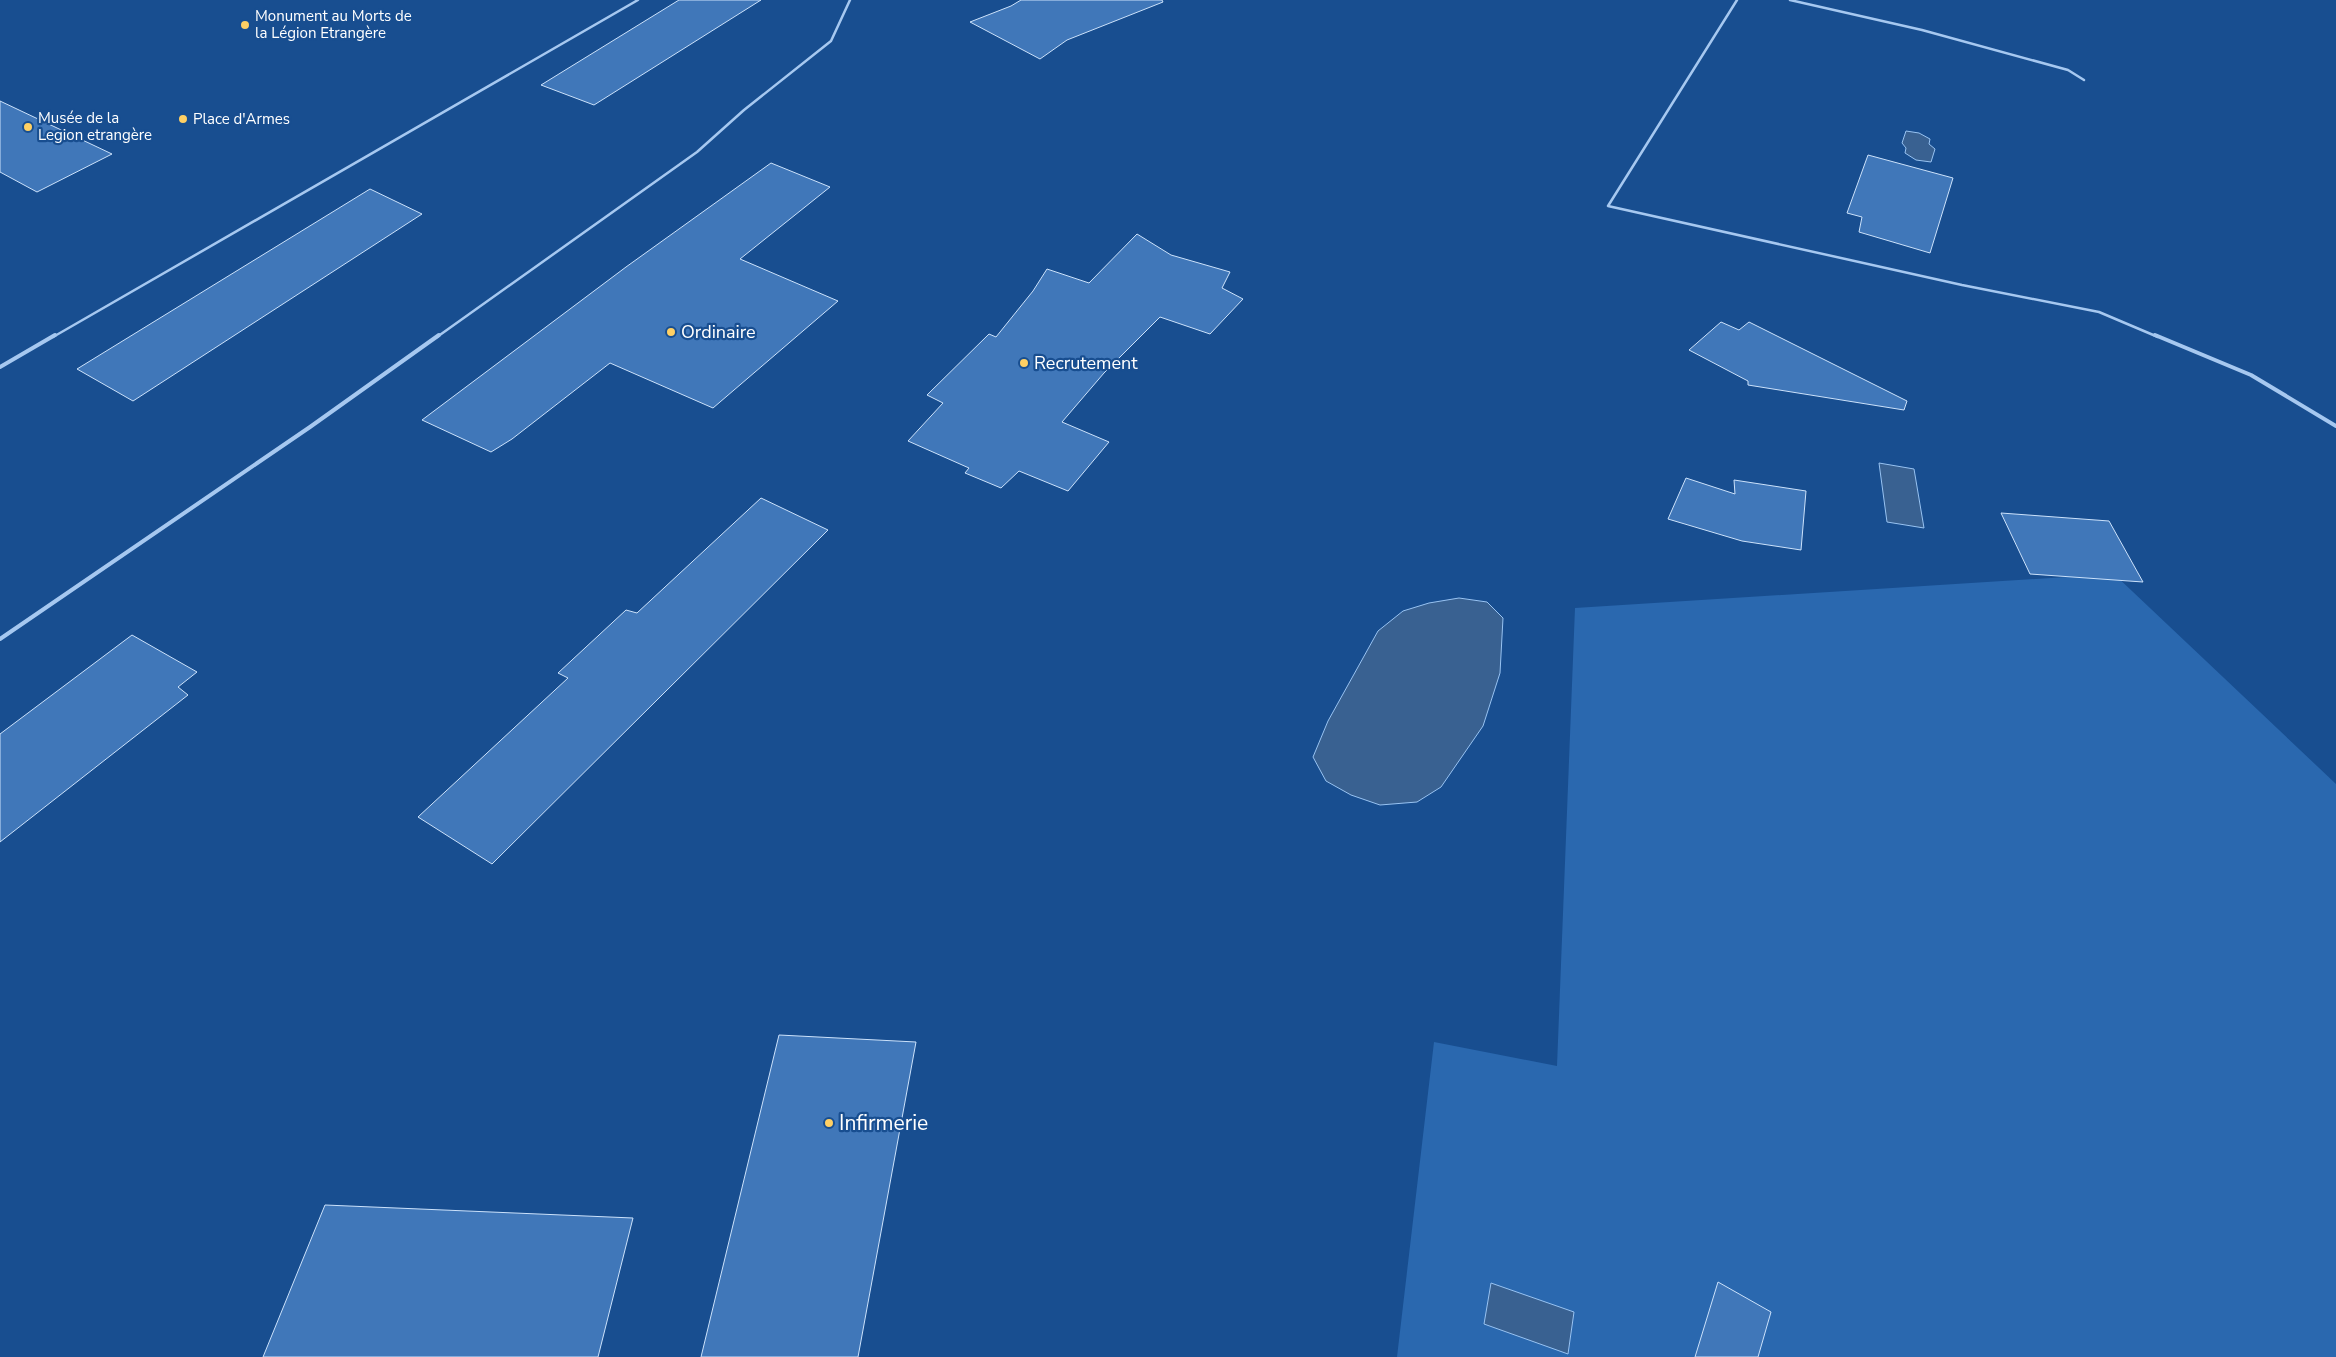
<svg xmlns="http://www.w3.org/2000/svg" width="2336" height="1357" viewBox="0 0 2336 1357" font-family="'Nunito Sans',sans-serif">
  <style>
    .green { fill: #2a68af }
    .water { fill: #396191; stroke: #98c3f2 }
    .building { fill: #4077b9; stroke: #cce2fb }
    .lines { fill: none; stroke-linecap: round; stroke-linejoin: round }
    .service-far1 { stroke: #a6c8f0; stroke-width: 2.5 }
    .service { stroke: #a6c8f0; stroke-width: 4 }
    .poi-dot { fill: #ffd064; stroke: #184e90; stroke-width: 2 }
    .labels { text-anchor: middle; stroke-width: 4.5; stroke-linejoin: round; paint-order: stroke }
    .far-poi-label { font-size: 15px; fill: #fff; stroke: #184e90; text-anchor: start }
    .poi-label { font-size: 18px; fill: #fff; stroke: #184e90; text-anchor: start }
    .near-poi-label { font-size: 21px; fill: #fff; stroke: #184e90; text-anchor: start }
  </style>
  <rect width="100%" height="100%" fill="#184e90"/>
  <!-- green -->
  <path class="green" d="M2114 574 2336 784V1357H1397L1434 1042 1557 1066 1575 608Z"/>
  <!-- water -->
  <path class="water" d="M1906 131 1919 133 1930 139 1929 144 1935 149 1931 162 1916 160 1905 153 1906 148 1902 143Z
    M1879 463 1914 469 1924 528 1887 522Z
    M1459 598 1487 602 1503 618 1500 673 1483 726 1441 787 1417 802 1380 805 1351 795 1326 781 1313 757 1328 721 1378 631 1403 611 1429 603Z
    M1491 1283 1574 1312 1568 1354 1484 1324Z"/>
  <!-- building -->
  <path class="building" d="M679 0H761L594 105 541 85Z
    M1021 0H1162L1163 2 1067 40 1040 59 970 22 1011 6Z
    M0 101 112 154 37 192 0 172Z
    M1868 155 1953 178 1930 253 1859 232 1862 217 1847 213Z
    M771 163 830 187 740 259 838 301 713 408 610 363 512 439 491 452 422 420 626 267Z
    M370 189 422 214 133 401 77 369Z
    M1137 234 1171 255 1230 272 1222 288 1243 299 1210 334 1160 317 1104 373 1062 422 1109 442 1068 491 1019 471 1001 488 965 473 969 468 908 441 943 403 927 395 989 334 996 337 1033 291 1047 269 1089 283Z
    M1721 322 1739 330 1749 322 1907 401 1904 410 1748 385V381L1689 350Z
    M1686 478 1735 494 1734 480 1806 491 1801 550 1742 541 1668 519Z
    M761 498 828 530 492 864 418 817 568 678 558 673 626 610 637 613Z
    M2001 513 2109 521 2143 582 2030 574Z
    M132 635 197 672 178 687 188 695 0 842V734Z
    M779 1035 916 1042 858 1357H701Z
    M325 1205 633 1218 598 1357H263Z
    M1718 1282 1771 1312 1758 1357H1695Z"/>
  <g class="lines">
    <!-- service-far1 -->
    <path class="service-far1" d="M1737 0 1608 206 1962 285 2099 312 2158 337
      M1790 0 1922 30 2068 70 2084 80
      M53 337 638 0
      M437 337 697 152 744 110 831 41 850 0"/>
    <!-- service -->
    <path class="service" d="M2155 335 2251 375 2336 426
      M0 367 55 335
      M0 639 310 427 439 335"/>
  </g>
  <!-- markers -->
  <g class="poi-dot">
    <circle cx="245" cy="25" r="5"/>
    <circle cx="183" cy="119" r="5"/>
    <circle cx="28" cy="127" r="5"/>
    <circle cx="671" cy="332" r="5"/>
    <circle cx="1024" cy="363" r="5"/>
    <circle cx="829" cy="1123" r="5"/>
  </g>
  <g class="labels">
    <!-- far-poi labels -->
    <g class="far-poi-label">
      <text x="255" y="21">Monument au Morts de<tspan x="255" dy="17">la Légion Etrangère</tspan></text>
      <text x="38" y="123">Musée de la<tspan x="38" dy="17">Legion etrangère</tspan></text>
      <text x="193" y="124">Place d'Armes</text>
    </g>
    <!-- poi labels -->
    <g class="poi-label">
      <text x="681" y="338">Ordinaire</text>
      <text x="1034" y="369">Recrutement</text>
    </g>
    <!-- near-poi labels -->
    <g class="near-poi-label">
      <text x="839" y="1130">Infirmerie</text>
    </g>
  </g>
</svg>
